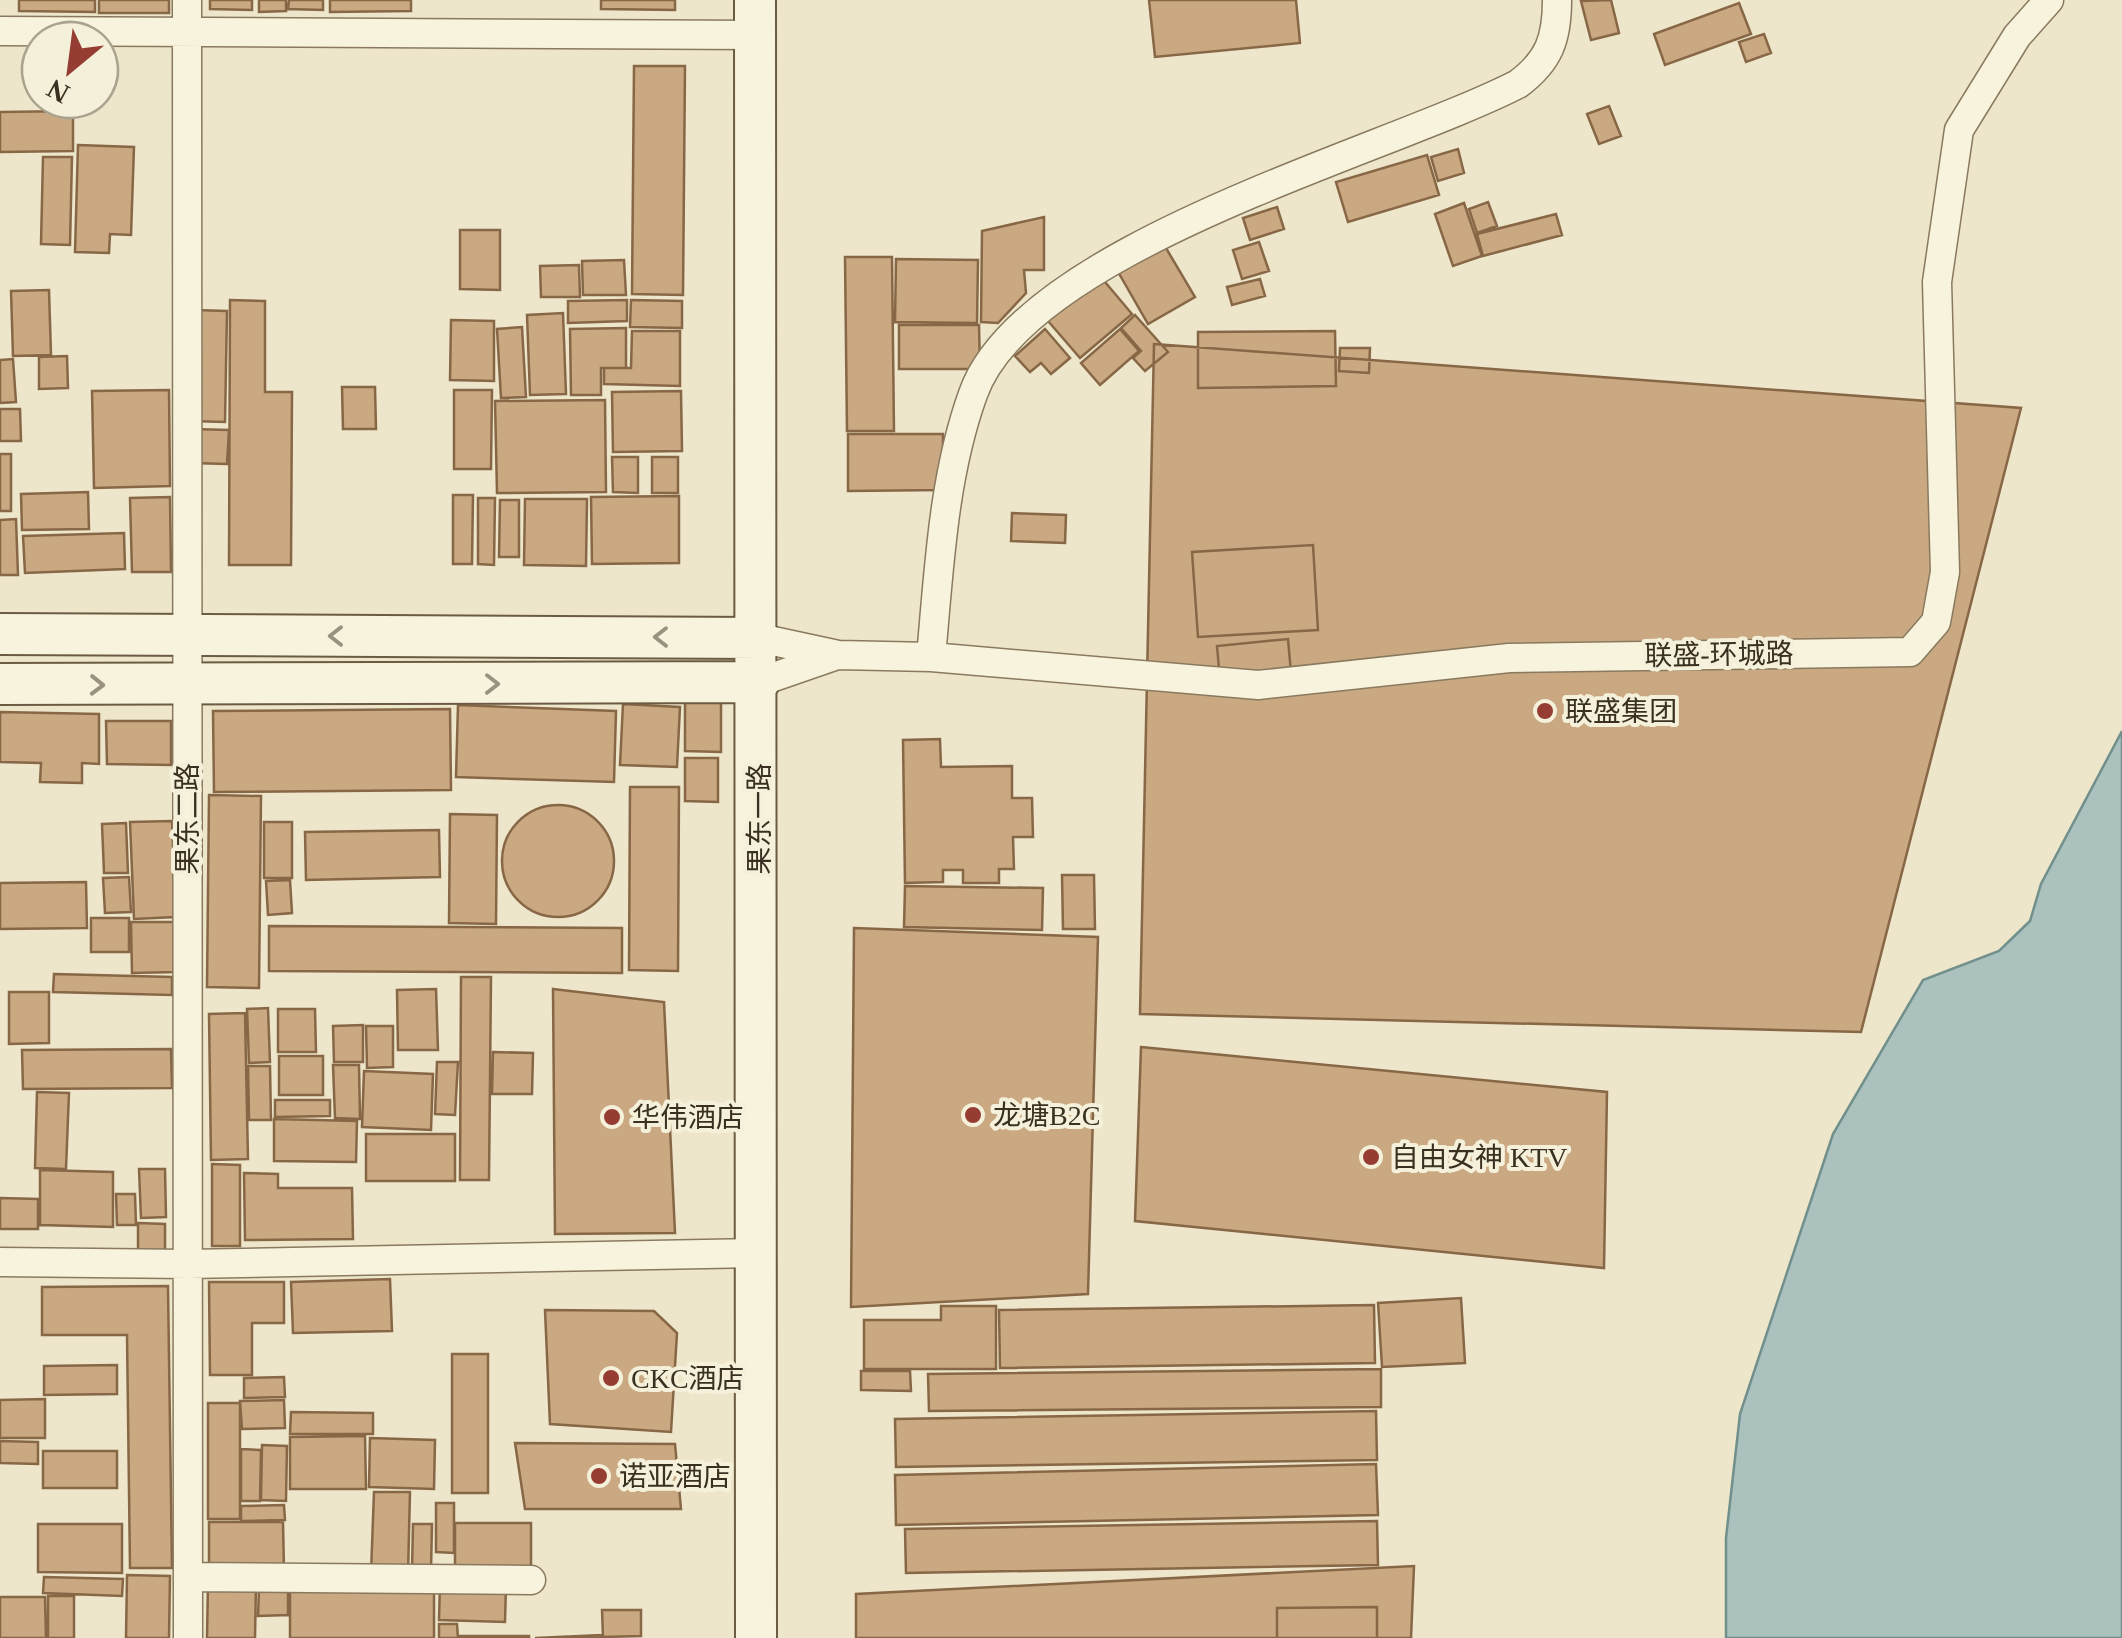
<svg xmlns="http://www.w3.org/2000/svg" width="2122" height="1638" viewBox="0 0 2122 1638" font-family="'Times New Roman','Noto Sans SC',serif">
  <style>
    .water { fill: #aac1bd; stroke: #71908c; stroke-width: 2.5 }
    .building { fill: #c9a882; stroke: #876746; stroke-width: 2.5 }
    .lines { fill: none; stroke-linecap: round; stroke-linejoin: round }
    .street-casing { stroke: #897a5f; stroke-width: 31 }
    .secondary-casing { stroke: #6b5b42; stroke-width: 44 }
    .street { stroke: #f8f3dd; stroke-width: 28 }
    .secondary { stroke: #f8f3dd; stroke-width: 40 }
    .oneway { stroke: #99927f }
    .poi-dot { fill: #953d32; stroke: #f4f0d9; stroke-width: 4 }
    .labels { text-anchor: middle; stroke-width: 8; stroke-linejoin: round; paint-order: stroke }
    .street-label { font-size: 28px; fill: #3a3021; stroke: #f4f0d9 }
    .poi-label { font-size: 28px; fill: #3a3021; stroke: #f4f0d9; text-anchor: start }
  </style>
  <rect width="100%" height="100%" fill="#ede6ca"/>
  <!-- water -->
  <path class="water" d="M2122 731V1638H1726V1538L1740 1414 1833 1134 1923 980 1999 951 2030 921 2041 884Z"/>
  <!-- building -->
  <path class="building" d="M19 0H95V12L19 11Z
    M99 0H169V13H99Z
    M210 0H252V10L210 9Z
    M259 0H286V11L259 12Z
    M289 0H323V10L288 9Z
    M330 0H411V11L330 12Z
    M601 0H675V10L601 9Z
    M1149 0H1296L1300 43 1155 57Z
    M1611 0 1619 33 1591 40 1581 1Z
    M1739 3 1751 34 1665 65 1654 34Z
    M1764 34 1771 53 1746 62 1739 42Z
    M634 66H685L683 295 632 294Z
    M1609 106 1621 136 1599 144 1587 114Z
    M73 111V151L0 152V112Z
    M78 145 134 147 131 235 110 234 109 253 75 252Z
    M1458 149 1464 173 1438 181 1431 157Z
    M1427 155 1439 195 1348 222 1336 182Z
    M43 157H72L70 245 41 244Z
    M1488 202 1497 226 1477 233 1469 209Z
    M1464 203 1482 256 1453 266 1435 214Z
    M1277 207 1284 229 1250 240 1243 218Z
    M1556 214 1562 235 1483 256 1477 234Z
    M1044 217V270H1024L1026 293 998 323 981 322 982 231Z
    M460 230H500V290L460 289Z
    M1259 242 1269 271 1242 279 1233 250Z
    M1163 243 1195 297 1148 324 1117 270Z
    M845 257H892L894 431H847Z
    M896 259 978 260 977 323 895 322Z
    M624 260 626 295H583L582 261Z
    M579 265 580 297H541L540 266Z
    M1100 276 1132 314 1080 358 1048 321Z
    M1260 279 1265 296 1232 305 1227 287Z
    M49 290 51 355 13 356 11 291Z
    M230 300 265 301V392H292L291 565H229Z
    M627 300V321L568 323V301Z
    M631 300 682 301V328L630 327Z
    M194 310 227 311 225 422 191 421Z
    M563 313 566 394 530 395 527 315Z
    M1135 315 1168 352 1145 371 1133 358 1141 351 1121 328Z
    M451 320 494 321V381L450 380Z
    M899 325H979L980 369H899Z
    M522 327 526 397 501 398 497 329Z
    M626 328V368H601V395H571L570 329Z
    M1045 329 1070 358 1051 374 1041 363 1030 372 1015 356Z
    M1120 329 1139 351 1100 385 1081 363Z
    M632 331H680V386L604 384V368H631Z
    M1335 331 1336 386 1198 388V332Z
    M1154 344 2021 408 1861 1032 1140 1014Z
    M1340 348H1370L1369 373 1339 371Z
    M67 356 68 388 39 389V357Z
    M13 359 16 402 0 403V360Z
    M342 387H375L376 429H343Z
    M169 390 170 486 94 488 92 391Z
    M454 390H492L491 469H454Z
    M681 391 682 451 613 452 612 392Z
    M605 400 606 492 497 493 495 401Z
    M0 409H20L21 441H0Z
    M192 429 229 430 227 464 191 463Z
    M848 434H943V490L848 491Z
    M0 454H11V511H0Z
    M612 457H638V493L613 492Z
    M652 457H678V493H652Z
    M88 492 89 529 22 530 21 494Z
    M453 495H473L472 564H453Z
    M679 496V563L592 564 591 497Z
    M170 497 171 572H132L130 498Z
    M478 498H495L494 565 478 564Z
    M525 499H587L586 566 524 565Z
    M500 500H519V557H499Z
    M1012 513 1066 515 1065 543 1011 541Z
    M16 519 18 575H0V520Z
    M124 533 125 569 25 573 23 536Z
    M1313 545 1318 630 1198 637 1192 552Z
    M1288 639 1291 673 1220 680 1217 646Z
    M685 693 721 694V752L685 751Z
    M623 704 680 707 677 767 620 765Z
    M458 705 616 711 614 782 456 777Z
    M450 709 451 790 214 792 213 711Z
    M0 712 99 714V764L82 763V783L40 782 41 763 0 762Z
    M106 721H171V765L107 764Z
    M940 739 941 767 1012 766V798H1032L1033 837H1013L1014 869H999V883H963V870H943V882L905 883 903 740Z
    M685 758H718V802L685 801Z
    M630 787H679L678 971 629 970Z
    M209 795 261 796 259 988 207 987Z
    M502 861a56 56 0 1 1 112 0a56 56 0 1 1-112 0Z
    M450 814 497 815 496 924 449 923Z
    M172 821 176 917 134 919 130 822Z
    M264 822H292V878H264Z
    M126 823 128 873H104L102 824Z
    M439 830 440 877 306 880 305 832Z
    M1062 875H1094L1095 929H1063Z
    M129 877 131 912 105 913 103 878Z
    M290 880 292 913 268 915 266 881Z
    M86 882 87 928 0 929V883Z
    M905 886 1043 888 1042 930 904 927Z
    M91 918H129V952H91Z
    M131 922H175L176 972 132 973Z
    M269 926 622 928V973L269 971Z
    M854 928 1098 937 1088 1294 851 1307Z
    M54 974 172 977V995L53 992Z
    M461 977H491L489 1180H460Z
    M436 989 438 1050H398L397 990Z
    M553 989 664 1002 675 1233 555 1234Z
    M9 992H49V1043L9 1044Z
    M268 1008 270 1062 249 1063 247 1009Z
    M278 1009H315L316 1052H278Z
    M245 1013 248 1159 211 1160 209 1014Z
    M363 1025V1062H334L333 1026Z
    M366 1026H393V1067L367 1068Z
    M1141 1047 1607 1092 1604 1268 1135 1221Z
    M171 1049 172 1088 23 1089 22 1050Z
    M493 1052 533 1053 532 1094H492Z
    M279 1056H323V1095H279Z
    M437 1062H458L455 1115 435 1114Z
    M333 1065H359L360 1119 335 1118Z
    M248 1066H270L271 1120H249Z
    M364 1071 433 1074 431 1130 362 1127Z
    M37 1092 69 1093 66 1169 35 1168Z
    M275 1100H330V1116L275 1117Z
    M274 1119 357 1121 356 1162 274 1161Z
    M366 1134H455V1181H366Z
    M212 1164 240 1165V1246H212Z
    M139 1169H165L166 1217 141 1218Z
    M40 1170 113 1172V1227L40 1225Z
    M244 1173 278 1174V1188H352L353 1239 245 1240Z
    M116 1194H135L136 1225H117Z
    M0 1198 38 1199V1229H0Z
    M138 1223 165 1224V1250H138Z
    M390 1279 392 1331 293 1333 291 1282Z
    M209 1282H284V1323H252V1375H210Z
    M168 1286 172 1568H130L127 1335H42V1287Z
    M1461 1298 1465 1363 1382 1367 1378 1303Z
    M1374 1305 1375 1363 1000 1368 999 1310Z
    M941 1306H996V1369H864V1320H941Z
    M545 1310 654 1311 677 1333 671 1432 550 1424Z
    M452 1354H488V1493H452Z
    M117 1365V1394L44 1395V1366Z
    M1381 1369V1407L929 1411 928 1374Z
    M861 1371H910L911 1391 861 1390Z
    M284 1377 285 1397 244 1398V1378Z
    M45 1399V1438H0V1400Z
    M284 1400 285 1428 242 1429 240 1401Z
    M208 1403H240V1519H208Z
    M1376 1411 1377 1460 896 1467 895 1419Z
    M291 1412 373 1413V1434H290Z
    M365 1436 366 1489H290V1437Z
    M370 1438 435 1440 434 1489 369 1487Z
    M0 1441 38 1442V1464L0 1463Z
    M515 1443 675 1444 681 1509H525Z
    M262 1445 287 1446 286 1501 261 1500Z
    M241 1449 261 1450 260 1501H241Z
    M43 1451H117V1488H43Z
    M1376 1464 1378 1515 896 1525 895 1475Z
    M374 1492H410L408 1574 371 1573Z
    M436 1503H454V1553L436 1552Z
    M284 1505 285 1520 241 1521V1506Z
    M1377 1521 1378 1565 906 1573 905 1529Z
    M209 1522H283L284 1570H209Z
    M455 1523H531V1575H455Z
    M38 1524H122V1573L38 1572Z
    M413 1524H432L431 1571H412Z
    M1414 1566 1411 1638H856V1594Z
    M127 1575 170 1576 169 1638H126Z
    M44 1577 123 1579 122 1596 43 1593Z
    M440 1582 506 1584 505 1622 439 1620Z
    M208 1583 256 1584 255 1638H207Z
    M290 1586H434V1638H290Z
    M259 1588H288V1615L258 1616Z
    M48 1596H74V1638H48Z
    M0 1597H45L46 1638H0Z
    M1377 1607V1638H1277V1608Z
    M602 1610H641V1636L603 1637Z
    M439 1624H457L458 1638H439Z
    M601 1635V1638H535Z
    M460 1636H529V1638H460Z"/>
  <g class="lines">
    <!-- street casing -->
    <g class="street-casing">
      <path id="street" d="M187 0 188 1638
        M0 31 756 35
        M759 638 838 655 931 657 1258 685 1509 658 1910 652 1936 622 1945 572 1937 282 1959 130 2017 36 2049 0
        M931 657C939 570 943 477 973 394 1025 247 1385 152 1518 84 1549 61 1557 39 1557 0
        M759 682 837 655
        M0 1262 188 1264 757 1253
        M188 1577 531 1580"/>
    </g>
    <!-- secondary casing -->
    <g class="secondary-casing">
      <path id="secondary" d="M755 0 756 1638
        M0 634 759 638
        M0 684 759 682"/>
    </g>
    <!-- street -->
    <use href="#street" class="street"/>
    <!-- secondary -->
    <use href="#secondary" class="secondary"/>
  </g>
  <!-- one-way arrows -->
  <defs><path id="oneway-chevron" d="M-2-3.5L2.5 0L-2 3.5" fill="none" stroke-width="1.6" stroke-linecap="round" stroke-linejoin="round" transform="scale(2.5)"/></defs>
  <g class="oneway">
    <use href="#oneway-chevron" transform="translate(336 636) rotate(-180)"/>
    <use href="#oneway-chevron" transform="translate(661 637) rotate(-180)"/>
    <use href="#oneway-chevron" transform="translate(492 684)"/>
    <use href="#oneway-chevron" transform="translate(97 685) rotate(1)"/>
  </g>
  <!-- markers -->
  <g class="poi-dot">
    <circle cx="1545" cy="711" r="10"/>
    <circle cx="973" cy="1115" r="10"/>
    <circle cx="612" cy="1117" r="10"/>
    <circle cx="1371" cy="1157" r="10"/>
    <circle cx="611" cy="1378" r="10"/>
    <circle cx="599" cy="1476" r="10"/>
  </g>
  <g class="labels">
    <!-- street labels -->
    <g class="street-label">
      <text transform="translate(1719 654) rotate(-1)" y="10">联盛-环城路</text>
      <text transform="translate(187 819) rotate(-90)" y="10">果东二路</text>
      <text transform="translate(759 819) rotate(-90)" y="10">果东一路</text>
    </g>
    <!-- poi labels -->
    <g class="poi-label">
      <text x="1565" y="721">联盛集团</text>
      <text x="993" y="1125">龙塘B2C</text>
      <text x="632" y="1127">华伟酒店</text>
      <text x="1391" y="1167">自由女神 KTV</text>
      <text x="631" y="1388">CKC酒店</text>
      <text x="619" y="1486">诺亚酒店</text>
    </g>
  </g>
  <!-- north arrow -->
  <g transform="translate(70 70) rotate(209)"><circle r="48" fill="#f4f0d9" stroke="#aaa38f" stroke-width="2.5"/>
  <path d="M0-8L18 38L0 25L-18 38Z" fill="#953d32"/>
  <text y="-15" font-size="28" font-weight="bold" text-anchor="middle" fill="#3a3021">N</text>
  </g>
</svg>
